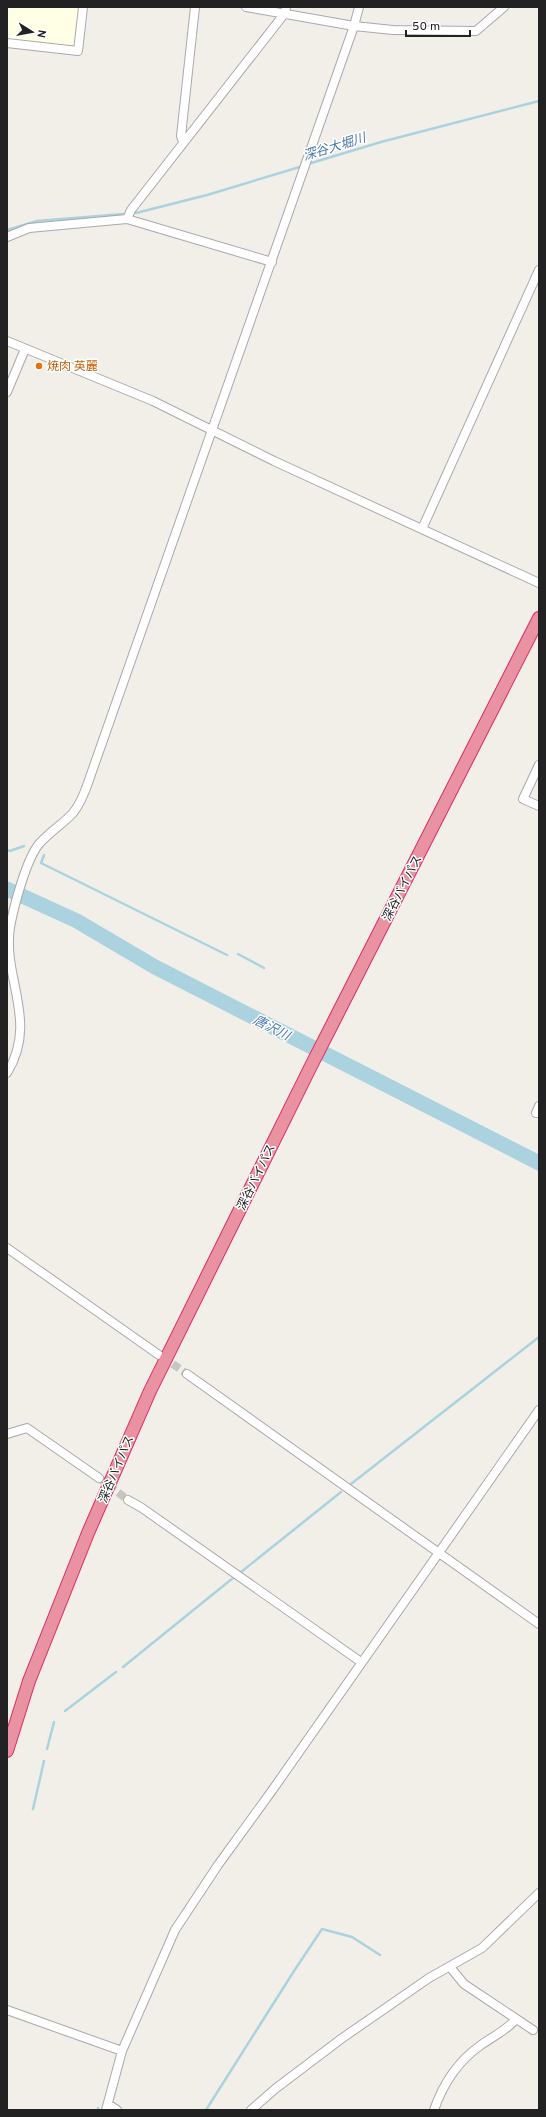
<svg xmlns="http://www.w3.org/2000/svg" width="546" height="2117" viewBox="0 0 546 2117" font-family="Overpass,'Noto Sans JP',sans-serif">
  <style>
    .education { fill: #ffffe5 }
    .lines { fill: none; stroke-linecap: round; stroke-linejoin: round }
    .stream { stroke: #aad3df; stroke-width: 2.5 }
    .river { stroke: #aad3df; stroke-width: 15 }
    .minor-tunnel { stroke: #c8c6c1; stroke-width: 8; stroke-dasharray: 8 4; stroke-linecap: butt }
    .minor-casing { stroke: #a9a9a9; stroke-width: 10 }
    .highway-casing { stroke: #dc2a67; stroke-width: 14 }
    .minor { stroke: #fff; stroke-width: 8 }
    .highway { stroke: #e892a2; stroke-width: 12 }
    .food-dot { fill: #e8710a; stroke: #fff; stroke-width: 1.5 }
    .labels { text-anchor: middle; stroke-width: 3; stroke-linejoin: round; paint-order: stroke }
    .food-label { font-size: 12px; fill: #c56008; stroke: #fff; text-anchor: start }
    .street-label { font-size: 12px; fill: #222; stroke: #fff }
    .water-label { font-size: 13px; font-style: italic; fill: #4a7aab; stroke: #fff }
  </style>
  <rect width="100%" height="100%" fill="#f2efe9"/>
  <!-- education -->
  <path class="education" d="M7 7H79L74 47 7 40Z"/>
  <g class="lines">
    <!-- stream -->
    <path class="stream" d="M308 164 381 142 539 101
      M136 213 207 195 303 166
      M7 230 37 221 123 214
      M7 850 10 851 24 846
      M44 855 41 863 227 955
      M238 954 264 968
      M351 1484 539 1337
      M241 1572 341 1492
      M123 1667 233 1578
      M65 1711 116 1672
      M47 1749 54 1722
      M33 1809 44 1761
      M98 2110V2108
      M206 2110 294 1971 322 1929 352 1937 380 1955"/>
    <!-- river -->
    <path class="river" d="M7 889 77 921 155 967 539 1163"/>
    <!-- minor-tunnel -->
    <path class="minor-tunnel" d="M163 1357 187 1374
      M99 1478 128 1500"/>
    <!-- minor casing -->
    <g class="minor-casing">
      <path id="minor" d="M246 7 354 26 393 30 476 31 504 7
        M7 43 78 51 83 7
        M183 142 181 136 195 7
        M7 237 29 228 127 219
        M272 262 127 219 131 210 285 13 286 7
        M7 341 153 401 274 461 539 583
        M7 392 25 349
        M422 529 539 270
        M539 765 523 799 539 806
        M7 1073C39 1021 2 978 10 927 14 906 26 860 39 844 49 832 63 824 73 813 81 803 85 792 89 780L354 26 359 7
        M536 1113 539 1106
        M7 1248 159 1355
        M187 1374 539 1624
        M7 1434 27 1428 99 1478
        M128 1500 142 1508 361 1662
        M450 1967 464 1984 533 2030
        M7 2010 122 2051
        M108 2104 117 2110
        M106 2110 122 2051 175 1930 218 1865 271 1792 539 1410
        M251 2110 275 2089 341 2039 429 1978 482 1948 539 1893
        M434 2110C443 2084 458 2061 481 2045 492 2037 507 2030 516 2019"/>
    </g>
    <!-- highway casing -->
    <g class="highway-casing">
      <path id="highway" d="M7 1751 29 1681 88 1533 150 1391 311 1066 539 618"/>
    </g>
    <!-- minor -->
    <use href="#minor" class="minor"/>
    <!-- highway -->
    <use href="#highway" class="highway"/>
  </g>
  <!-- markers -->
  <circle class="food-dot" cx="39" cy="366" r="4"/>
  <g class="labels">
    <!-- food labels -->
    <g class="food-label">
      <text x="47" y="370">焼肉 英麗</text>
    </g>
    <!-- street labels -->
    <g class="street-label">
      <text transform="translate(402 888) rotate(-63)" y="4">深谷バイパス</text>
      <text transform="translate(256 1177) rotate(-64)" y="4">深谷バイパス</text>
      <text transform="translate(116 1469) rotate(-67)" y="4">深谷バイパス</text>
    </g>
    <!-- water labels -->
    <g class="water-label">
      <text transform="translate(334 146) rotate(-17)" y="5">深谷大堀川</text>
      <text transform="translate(272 1027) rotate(27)" y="5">唐沢川</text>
    </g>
  </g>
  <!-- border -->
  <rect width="546" height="2117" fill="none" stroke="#222222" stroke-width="16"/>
  <!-- north arrow -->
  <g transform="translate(32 32) rotate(101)" stroke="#ffffff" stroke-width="3" paint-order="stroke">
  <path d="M0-3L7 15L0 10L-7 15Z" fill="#222222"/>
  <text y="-6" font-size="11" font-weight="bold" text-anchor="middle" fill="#222222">N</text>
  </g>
  <!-- scale -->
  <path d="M406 30v6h64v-6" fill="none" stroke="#222222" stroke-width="2"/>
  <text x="412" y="30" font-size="12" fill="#222222" stroke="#ffffff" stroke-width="3" paint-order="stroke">50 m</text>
</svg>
